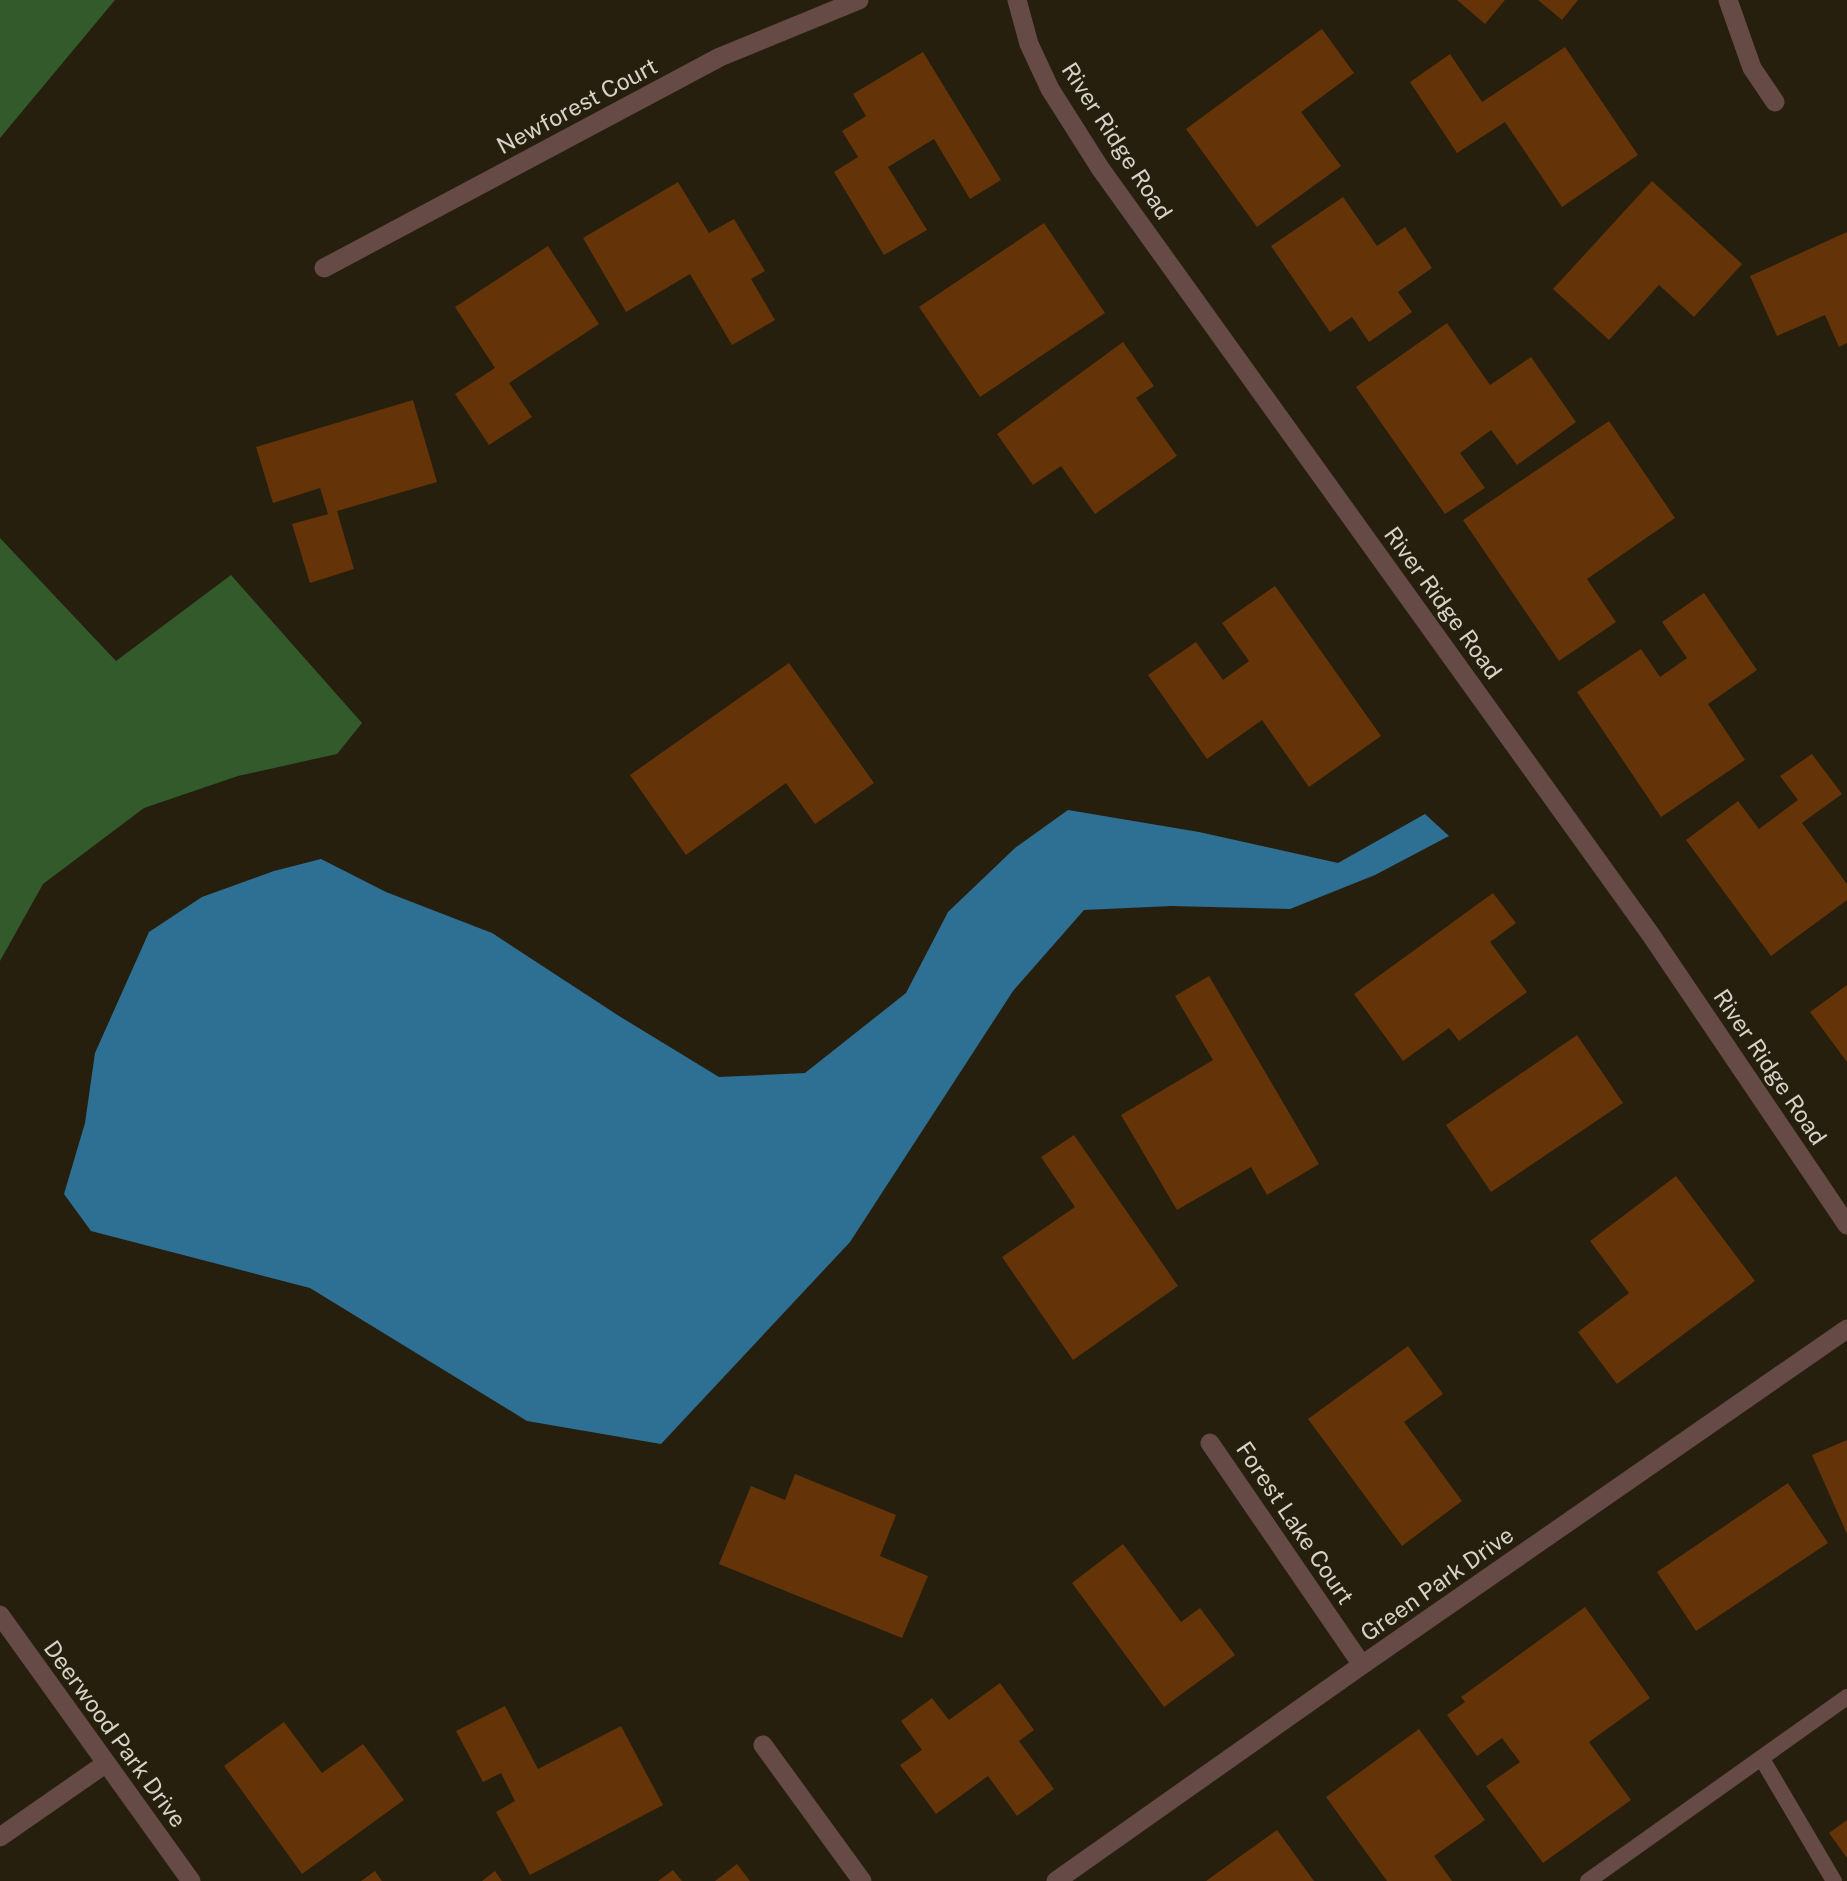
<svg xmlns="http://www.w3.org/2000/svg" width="1847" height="1881" viewBox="0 0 1847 1881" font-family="'Public Sans',sans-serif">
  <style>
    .forest { fill: #325a2a }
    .water { fill: #2e7094 }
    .building { fill: #643307 }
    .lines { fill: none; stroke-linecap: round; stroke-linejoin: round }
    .service { stroke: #664a45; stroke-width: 16 }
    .minor { stroke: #664a45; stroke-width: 19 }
    .labels { text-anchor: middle; stroke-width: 6; stroke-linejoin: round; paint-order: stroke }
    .street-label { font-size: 23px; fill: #d7d2c7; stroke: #271f0e }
  </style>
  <rect width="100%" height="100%" fill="#271f0e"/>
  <!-- forest -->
  <path class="forest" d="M0 0H115L0 138Z
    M0 538 116 661 231 575 362 723 337 754 238 776 144 808 43 884 0 961Z"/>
  <!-- water -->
  <path class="water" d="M1068 810 1199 832 1338 863 1425 814 1449 836 1375 875 1290 909 1171 906 1084 910 1013 991 850 1242 661 1444 527 1421 310 1288 91 1231 64 1194 85 1123 95 1053 149 932 202 897 274 871 321 859 386 892 492 933 619 1016 719 1077 805 1073 906 993 948 912 1015 848Z"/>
  <!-- building -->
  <path class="building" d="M1457 0H1505L1485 24Z
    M1538 0H1578L1562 20Z
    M1322 29 1354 73 1301 112 1341 166 1257 227 1186 129Z
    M1565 47 1638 155 1562 207 1505 122 1457 153 1410 82 1450 54 1482 102Z
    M923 52 1001 180 970 199 934 139 888 167 927 230 884 255 834 172 858 157 842 131 866 116 853 94Z
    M1652 181 1742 264 1694 317 1659 285 1609 340 1553 289Z
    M678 182 709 233 734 219 765 271 751 279 775 320 732 345 690 274 626 312 583 238Z
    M1343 197 1377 246 1405 227 1432 268 1398 292 1412 312 1369 342 1352 317 1330 332 1271 246Z
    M1044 223 1105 313 980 397 919 307Z
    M1847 232V343L1839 347 1825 315 1777 336 1750 276Z
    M548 246 599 324 509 383 532 417 489 445 455 394 495 368 455 307Z
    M1447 323 1490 385 1531 357 1576 422 1517 465 1491 430 1460 453 1485 488 1445 514 1356 387Z
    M1123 342 1154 386 1136 398 1177 456 1095 514 1061 466 1033 485 997 434Z
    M413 400 437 482 337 511 354 569 310 583 292 524 328 514 320 488 273 503 256 447Z
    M1609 421 1675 518 1587 579 1616 622 1559 661 1463 520Z
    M1275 586 1381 736 1309 787 1262 720 1207 759 1148 675 1196 642 1223 680 1249 661 1222 623Z
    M1704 593 1757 670 1708 704 1745 760 1661 817 1577 692 1641 649 1660 677 1687 658 1662 622Z
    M789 663 874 783 815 824 786 783 686 855 630 775Z
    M1812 754 1842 794 1802 823 1847 884V900L1771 956 1686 840 1738 801 1759 829 1798 800 1780 776Z
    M1493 893 1516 923 1490 942 1527 992 1459 1041 1449 1028 1403 1061 1354 994Z
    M1209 976 1319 1164 1267 1195 1251 1167 1177 1210 1121 1115 1213 1060 1175 996Z
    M1847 985V1062L1810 1012Z
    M1577 1035 1623 1103 1491 1192 1446 1125Z
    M1074 1135 1178 1286 1073 1360 1002 1257 1075 1207 1041 1157Z
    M1676 1176 1755 1281 1617 1384 1578 1332 1629 1293 1590 1241Z
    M1408 1346 1443 1394 1404 1422 1462 1501 1402 1546 1308 1419Z
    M1847 1440V1534L1812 1455Z
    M795 1474 896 1515 880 1556 928 1576 902 1638 719 1564 751 1486 785 1500Z
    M1788 1483 1828 1543 1696 1631 1657 1572Z
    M1123 1544 1181 1622 1200 1608 1235 1655 1164 1707 1072 1583Z
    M1585 1607 1650 1698 1589 1742 1631 1800 1543 1863 1486 1786 1520 1762 1502 1738 1477 1756 1447 1715 1465 1702 1461 1697Z
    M1000 1683 1034 1730 1019 1741 1054 1789 1017 1816 988 1776 936 1814 900 1765 922 1750 901 1721 932 1698 949 1720Z
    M505 1706 538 1769 621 1726 663 1805 530 1875 496 1812 515 1801 501 1773 483 1782 456 1731Z
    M284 1722 322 1773 363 1744 404 1800 302 1874 224 1766Z
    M1419 1729 1485 1820 1434 1856 1452 1881H1387L1326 1797Z
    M1847 1820V1858L1829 1833Z
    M1277 1830 1314 1881H1206Z
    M737 1864 750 1881H715Z
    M673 1870 682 1881H658Z
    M375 1871 382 1881H361Z
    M495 1871 502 1881H482Z"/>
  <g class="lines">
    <!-- service -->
    <path class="service" d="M1762 1759 1834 1881
      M1588 1881 1847 1697"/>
    <!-- minor -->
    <path class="minor" d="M1017 0 1029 44 1050 89 1100 168 1651 935 1847 1225
      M1728 0 1752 68 1775 102
      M324 268 720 57 859 0
      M1210 1443 1362 1665
      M0 1615 191 1881
      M763 1745 862 1881
      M0 1837 105 1764
      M1056 1881 1362 1665 1847 1329"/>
  </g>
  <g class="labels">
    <!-- street labels -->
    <g class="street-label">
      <text transform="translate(577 106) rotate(-28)" y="8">Newforest Court</text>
      <text transform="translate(1117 141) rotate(57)" y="8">River Ridge Road</text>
      <text transform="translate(1443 603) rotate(54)" y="8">River Ridge Road</text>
      <text transform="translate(1770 1067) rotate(56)" y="8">River Ridge Road</text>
      <text transform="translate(1295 1523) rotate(56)" y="8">Forest Lake Court</text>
      <text transform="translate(1437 1584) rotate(-35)" y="8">Green Park Drive</text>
      <text transform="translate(115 1734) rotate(54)" y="8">Deerwood Park Drive</text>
    </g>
  </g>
</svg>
